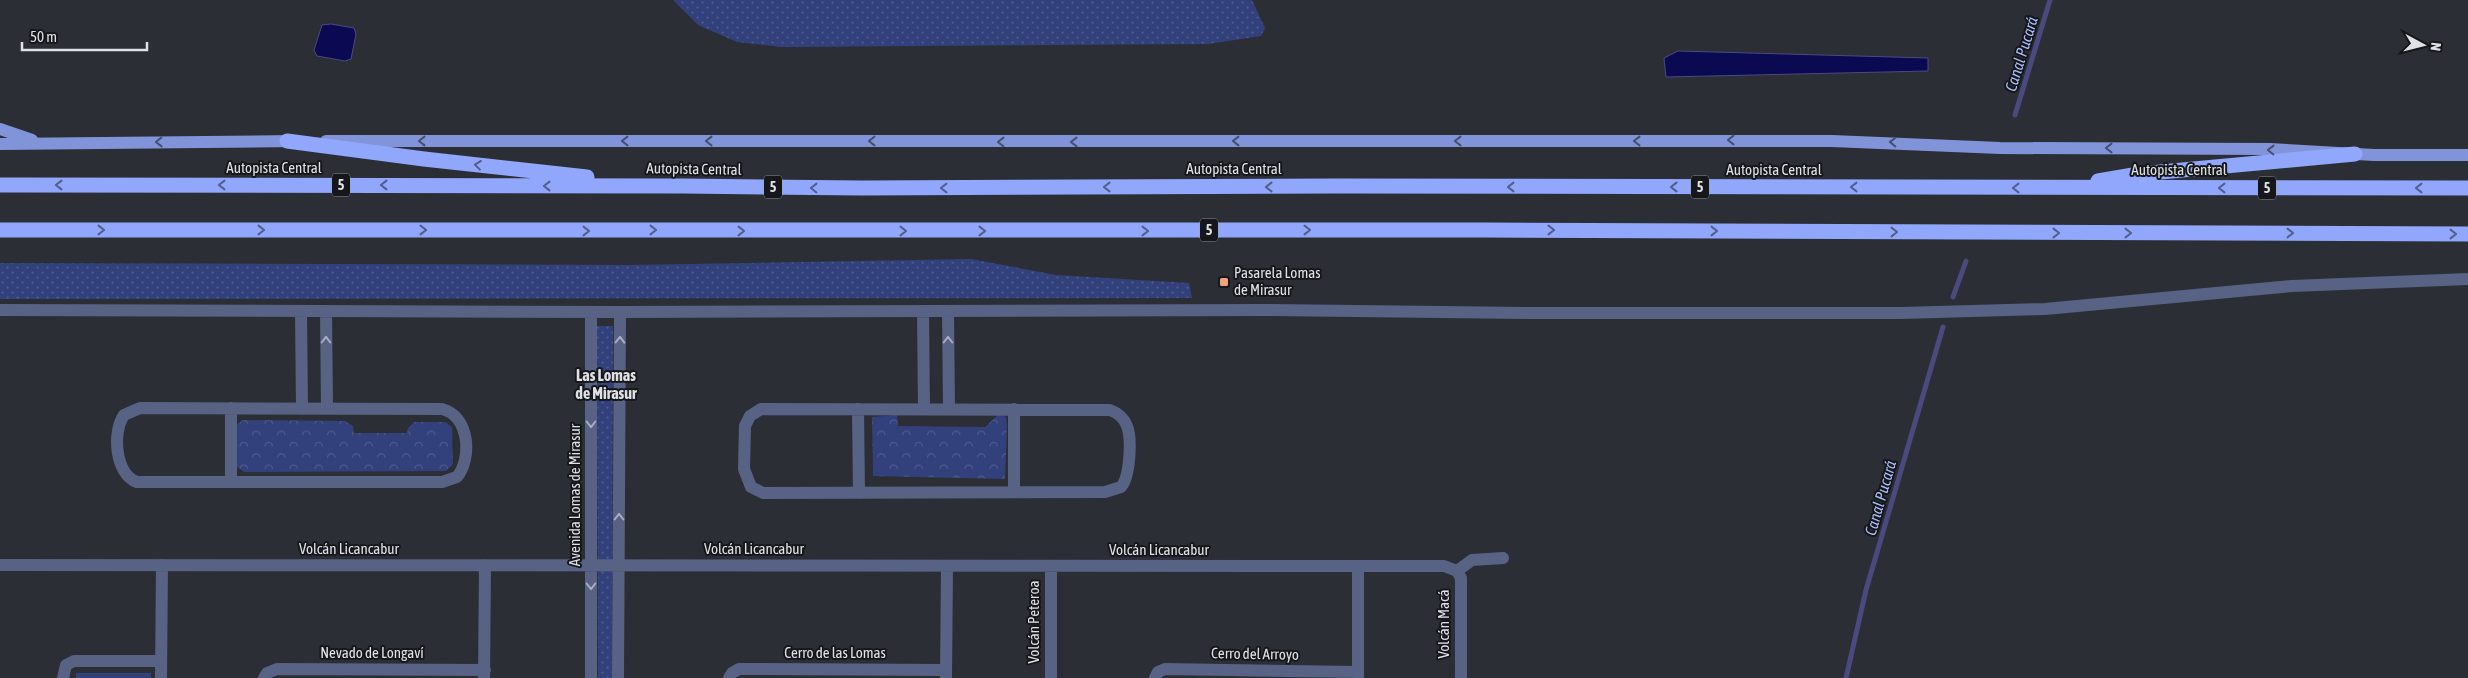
<svg xmlns="http://www.w3.org/2000/svg" width="2468" height="678" viewBox="0 0 2468 678" font-family="'Asap Condensed',sans-serif">
  <style>
    .grass { fill: url(#grass-dots) }
    .park { fill: url(#park-crowns) }
    .water { fill: #0c0953; stroke: #4b4a7f }
    .lines { fill: none; stroke-linecap: round; stroke-linejoin: round }
    .stream { stroke: #4b4a7f; stroke-width: 5 }
    .minor { stroke: #586284; stroke-width: 12 }
    .major { stroke: #8194da; stroke-width: 12 }
    .highway { stroke: #90a7fc; stroke-width: 15 }
    .oneway { stroke: #464f70 }
    .oneway2 { stroke: #525f8b }
    .oneway3 { stroke: #a9aebf }
    .poi-dot { fill: #f0a27a; stroke: #15171a; stroke-width: 2 }
    .labels { text-anchor: middle; stroke-width: 4; stroke-linejoin: round; paint-order: stroke }
    .shield { fill: #15171a; stroke: #a2a4a9; stroke-width: 1 }
    .shield-label { font-size: 14px; font-weight: bold; fill: #dfe1e6 }
    .street-label { font-size: 15px; fill: #dfe1e6; stroke: #15171a }
    .poi-label { font-size: 15px; fill: #dfe1e6; stroke: #15171a; text-anchor: start }
    .water-label { font-size: 16px; font-style: italic; fill: #a9bcfc; stroke: #15171a }
    .neighbourhood-label { font-size: 16px; font-weight: bold; fill: #dfe1e6; stroke: #15171a }
  </style>
  <defs>
    <pattern id="grass-dots" width="8" height="8" patternUnits="userSpaceOnUse" patternTransform="scale(1.25)"><rect width="8" height="8" fill="#32407b"/><path d="M2 2h.1M6 6h.1" fill="none" stroke="#4f5b8e" stroke-width="1.8" stroke-linecap="round"/></pattern>
    <pattern id="park-crowns" width="20" height="18" patternUnits="userSpaceOnUse" patternTransform="scale(1.25)"><rect width="20" height="18" fill="#32407b"/><path d="M2 6a3 3 0 1 1 6 0M12 15a3 3 0 1 1 6 0" fill="none" stroke="#4f5b8e"/></pattern>
  </defs>
  <rect width="100%" height="100%" fill="#2c2e36"/>
  <!-- grass -->
  <path class="grass" d="M673 0H1252L1265 28 1261 36 1208 44 781 47 737 42 698 25Z
    M971 259 1056 275 1189 283 1192 298 0 299V263L629 265Z
    M597 326H613L612 678H598Z"/>
  <!-- park -->
  <path class="park" d="M999 414 1006 417 1007 425 1005 479 873 476 872 417 897 415 898 426 985 427Z
    M243 420 345 421 353 426 354 433H407L408 428 414 422H445L452 427 453 464 446 471 244 472 236 466V425Z
    M76 673H151V678H76Z"/>
  <!-- water -->
  <path class="water" d="M331 24 354 28 356 34 351 59 345 61 317 56 314 50 322 25Z
    M1678 51 1928 58V71L1666 77 1664 58Z"/>
  <g class="lines">
    <!-- stream -->
    <path class="stream" d="M2015 115 2050 0
      M1953 297 1966 261
      M1846 678 1866 590 1943 327"/>
    <!-- minor -->
    <path class="minor" d="M0 310 620 312 1262 310 1535 313H1901L2045 309 2292 286 2468 279
      M301 311 302 409
      M326 311 327 408
      M923 311 924 409
      M948 311 949 409
      M591 312V678
      M140 408 442 409C470 416 472 459 457 477L442 482H137C115 474 112 432 124 415Z
      M231 408V482
      M761 409 1110 410C1118 413 1124 418 1127 426 1132 439 1130 477 1121 487L1105 492 763 493 751 487 744 469 745 426 750 416Z
      M858 409 859 493
      M1014 409V492
      M0 565 1444 566 1457 571
      M1358 566V678
      M1457 571 1461 578V678
      M1457 571 1472 560 1503 558
      M63 678 66 665 74 661H161
      M161 678 162 565
      M264 678 267 673 277 669 485 670
      M484 678 485 565
      M618 678 620 312
      M729 678 732 673 739 669 946 670
      M946 678 947 566
      M1051 678V566
      M1155 678 1158 672 1165 669 1358 672"/>
    <!-- major -->
    <path class="major" d="M0 129 32 140
      M326 141H1832L2000 148 2270 149 2374 155H2468
      M0 144 296 141"/>
    <!-- highway -->
    <path class="highway" d="M287 141 424 159 587 177
      M2098 181 2139 174 2355 154
      M0 185 683 186 862 188 1336 186 2468 188
      M0 230H1485L2468 234"/>
  </g>
  <!-- one-way arrows -->
  <defs><path id="oneway-chevron" d="M-2-3.5L2.5 0L-2 3.5" fill="none" stroke-width="1.6" stroke-linecap="round" stroke-linejoin="round" transform="scale(1.25)"/></defs>
  <g class="oneway">
    <use href="#oneway-chevron" transform="translate(1731 140) rotate(-180)"/>
    <use href="#oneway-chevron" transform="translate(422 141) rotate(-180)"/>
    <use href="#oneway-chevron" transform="translate(625 141) rotate(180)"/>
    <use href="#oneway-chevron" transform="translate(709 141) rotate(-180)"/>
    <use href="#oneway-chevron" transform="translate(872 141) rotate(-180)"/>
    <use href="#oneway-chevron" transform="translate(1236 141) rotate(180)"/>
    <use href="#oneway-chevron" transform="translate(1458 141) rotate(-180)"/>
    <use href="#oneway-chevron" transform="translate(1637 141) rotate(180)"/>
    <use href="#oneway-chevron" transform="translate(159 142) rotate(179)"/>
    <use href="#oneway-chevron" transform="translate(1001 142) rotate(-180)"/>
    <use href="#oneway-chevron" transform="translate(1074 142) rotate(180)"/>
    <use href="#oneway-chevron" transform="translate(1893 142) rotate(-178)"/>
    <use href="#oneway-chevron" transform="translate(2109 148) rotate(-180)"/>
    <use href="#oneway-chevron" transform="translate(2271 150) rotate(-179)"/>
  </g>
  <g class="oneway2">
    <use href="#oneway-chevron" transform="translate(478 165) rotate(-173)"/>
    <use href="#oneway-chevron" transform="translate(59 185) rotate(-180)"/>
    <use href="#oneway-chevron" transform="translate(222 185) rotate(180)"/>
    <use href="#oneway-chevron" transform="translate(384 185) rotate(180)"/>
    <use href="#oneway-chevron" transform="translate(547 186) rotate(-180)"/>
    <use href="#oneway-chevron" transform="translate(1107 187) rotate(180)"/>
    <use href="#oneway-chevron" transform="translate(1269 187) rotate(180)"/>
    <use href="#oneway-chevron" transform="translate(1511 187) rotate(-180)"/>
    <use href="#oneway-chevron" transform="translate(1674 187) rotate(-180)"/>
    <use href="#oneway-chevron" transform="translate(1854 187) rotate(-180)"/>
    <use href="#oneway-chevron" transform="translate(814 188) rotate(-179)"/>
    <use href="#oneway-chevron" transform="translate(944 188) rotate(180)"/>
    <use href="#oneway-chevron" transform="translate(2016 188) rotate(-180)"/>
    <use href="#oneway-chevron" transform="translate(2222 188) rotate(-180)"/>
    <use href="#oneway-chevron" transform="translate(2419 188) rotate(-180)"/>
    <use href="#oneway-chevron" transform="translate(101 230)"/>
    <use href="#oneway-chevron" transform="translate(261 230)"/>
    <use href="#oneway-chevron" transform="translate(423 230)"/>
    <use href="#oneway-chevron" transform="translate(653 230)"/>
    <use href="#oneway-chevron" transform="translate(1307 230)"/>
    <use href="#oneway-chevron" transform="translate(1551 230)"/>
    <use href="#oneway-chevron" transform="translate(586 231)"/>
    <use href="#oneway-chevron" transform="translate(741 231)"/>
    <use href="#oneway-chevron" transform="translate(903 231)"/>
    <use href="#oneway-chevron" transform="translate(982 231)"/>
    <use href="#oneway-chevron" transform="translate(1145 231)"/>
    <use href="#oneway-chevron" transform="translate(1714 231)"/>
    <use href="#oneway-chevron" transform="translate(1894 232)"/>
    <use href="#oneway-chevron" transform="translate(2056 233)"/>
    <use href="#oneway-chevron" transform="translate(2128 233)"/>
    <use href="#oneway-chevron" transform="translate(2290 233)"/>
    <use href="#oneway-chevron" transform="translate(2453 234)"/>
  </g>
  <g class="oneway3">
    <use href="#oneway-chevron" transform="translate(326 340) rotate(-90)"/>
    <use href="#oneway-chevron" transform="translate(620 340) rotate(-89)"/>
    <use href="#oneway-chevron" transform="translate(948 340) rotate(-90)"/>
    <use href="#oneway-chevron" transform="translate(591 424) rotate(90)"/>
    <use href="#oneway-chevron" transform="translate(619 517) rotate(-90)"/>
    <use href="#oneway-chevron" transform="translate(591 586) rotate(90)"/>
  </g>
  <!-- markers -->
  <rect class="poi-dot" x="1219" y="277" width="10" height="10" rx="2.5"/>
  <g class="labels">
    <!-- shield labels -->
    <g class="shield">
      <rect x="332" y="173.5" width="18" height="23" rx="4"/>
      <rect x="764" y="175.5" width="18" height="23" rx="4"/>
      <rect x="1691" y="175.5" width="18" height="23" rx="4"/>
      <rect x="2258" y="176.5" width="18" height="23" rx="4"/>
      <rect x="1200" y="218.5" width="18" height="23" rx="4"/>
    </g>
    <g class="shield-label">
      <text x="341" y="190">5</text>
      <text x="773" y="192">5</text>
      <text x="1700" y="192">5</text>
      <text x="2267" y="193">5</text>
      <text x="1209" y="235">5</text>
    </g>
    <!-- street labels -->
    <g class="street-label">
      <text x="274" y="173">Autopista Central</text>
      <text transform="translate(694 169) rotate(1)" y="5">Autopista Central</text>
      <text x="1234" y="174">Autopista Central</text>
      <text x="1774" y="175">Autopista Central</text>
      <text x="2179" y="175">Autopista Central</text>
      <text transform="translate(575 495) rotate(-90)" y="5">Avenida Lomas de Mirasur</text>
      <text x="349" y="554">Volcán Licancabur</text>
      <text x="754" y="554">Volcán Licancabur</text>
      <text x="1159" y="555">Volcán Licancabur</text>
      <text transform="translate(1034 622) rotate(-90)" y="5">Volcán Peteroa</text>
      <text transform="translate(1444 624) rotate(-90)" y="5">Volcán Macá</text>
      <text x="372" y="658">Nevado de Longaví</text>
      <text x="835" y="658">Cerro de las Lomas</text>
      <text transform="translate(1255 654) rotate(1)" y="5">Cerro del Arroyo</text>
    </g>
    <!-- poi labels -->
    <g class="poi-label">
      <text x="1234" y="278">Pasarela Lomas<tspan x="1234" dy="17">de Mirasur</tspan></text>
    </g>
    <!-- water labels -->
    <g class="water-label">
      <text transform="translate(2021 54) rotate(-73)" y="6">Canal Pucará</text>
      <text transform="translate(1880 498) rotate(-74)" y="6">Canal Pucará</text>
    </g>
    <!-- neighbourhood labels -->
    <g class="neighbourhood-label">
      <text x="606" y="381">Las Lomas<tspan x="606" dy="18">de Mirasur</tspan></text>
    </g>
  </g>
  <!-- north arrow -->
  <g transform="translate(2423 45) rotate(97)" stroke="#15171a" stroke-width="4" paint-order="stroke">
  <path d="M0-4L9 19L0 12L-9 19Z" fill="#dfe1e6"/>
  <text y="-8" font-size="14" font-weight="bold" text-anchor="middle" fill="#dfe1e6">N</text>
  </g>
  <!-- scale -->
  <path d="M22 42v8h125v-8" fill="none" stroke="#dfe1e6" stroke-width="2.5"/>
  <text x="30" y="42" font-size="15" fill="#dfe1e6" stroke="#15171a" stroke-width="4" paint-order="stroke">50 m</text>
</svg>
